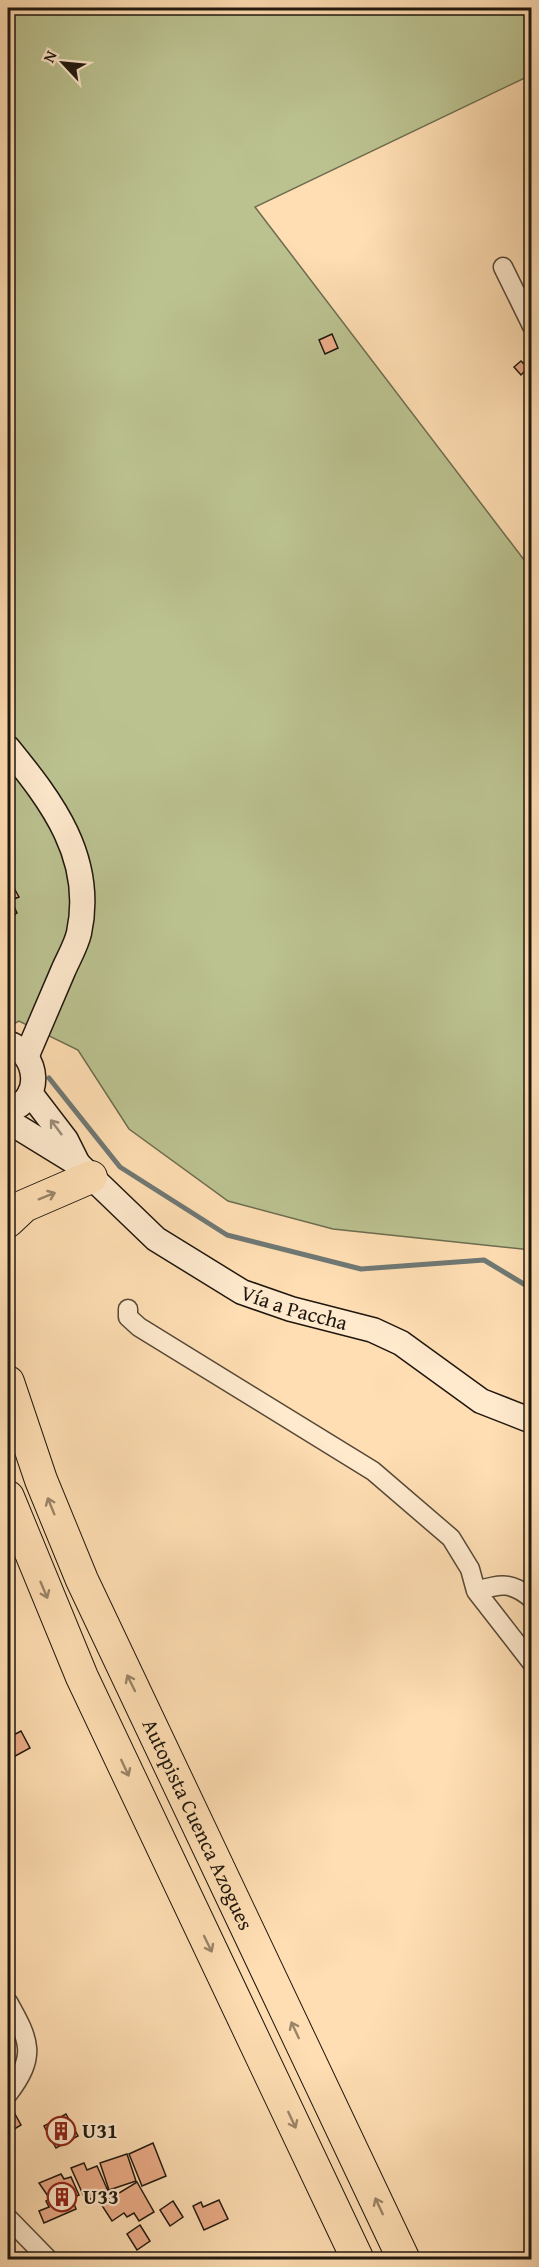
<svg xmlns="http://www.w3.org/2000/svg" width="539" height="2267" viewBox="0 0 539 2267" font-family="'Gentium Book Plus',serif">
  <style>
    .green { fill: #bbc290; stroke: #6d6c4f; stroke-width: 1.5 }
    .lines { fill: none; stroke-linecap: round; stroke-linejoin: round }
    .stream { stroke: #6f7874; stroke-width: 5 }
    .building { fill: #edad88; stroke: #1f170e; stroke-width: 1.5 }
    .street-casing { stroke: #574937; stroke-width: 21 }
    .secondary-casing { stroke: #1f170e; stroke-width: 27 }
    .highway-casing { stroke: #1f170e; stroke-width: 34 }
    .street { stroke: #ffeace; stroke-width: 18 }
    .secondary { stroke: #ffeace; stroke-width: 24 }
    .highway { stroke: #ffdeb3; stroke-width: 32 }
    .oneway { stroke: #9a8b78 }
    .oneway2 { stroke: #9a8469 }
    .labels { text-anchor: middle; stroke-width: 4.5; stroke-linejoin: round; paint-order: stroke }
    .street-label { font-size: 21px; fill: #1f170e; stroke: #ffeace }
    .poi-label { font-size: 21px; font-weight: bold; fill: #1f170e; stroke: #ffeace; text-anchor: start }
  </style>
  <rect width="100%" height="100%" fill="#ffdeb3"/>
  <filter id="stains"><feTurbulence type="fractalNoise" baseFrequency=".00333" numOctaves="4"/><feColorMatrix values="0 0 0 0 .2 0 0 0 0 .09 0 0 0 0 .02 0 0 0 .5 -.17"/></filter>
  <radialGradient id="worn" r=".72"><stop offset=".6" stop-color="#630" stop-opacity="0"/><stop offset="1" stop-color="#630" stop-opacity=".3"/></radialGradient>
  <!-- green -->
  <path class="green" d="M8 8H531V75L255 207 531 569V1250L333 1229 228 1201 129 1129 78 1050 19 1021 8 1027Z"/>
  <g class="lines">
    <!-- stream -->
    <path class="stream" d="M49 1078 120 1167 227 1235 361 1269 484 1260 532 1289"/>
  </g>
  <!-- building -->
  <path class="building" d="M332 334 338 348 325 354 319 340Z
    M521 361 528 368 521 375 514 367Z
    M8 877 19 897 11 900 17 913 8 918Z
    M21 1731 30 1748 8 1760V1738Z
    M10 2105 21 2125 8 2133V2106Z
    M66 2114 78 2136 56 2148 44 2126Z
    M153 2143 166 2176 142 2186 129 2154Z
    M127 2154 136 2181 109 2190 100 2163Z
    M84 2163 87 2170 97 2166 108 2191 86 2201 71 2168Z
    M61 2174 64 2179 71 2177 79 2195 72 2198 76 2209 44 2223 39 2211 49 2207 46 2201 50 2199 39 2183Z
    M137 2182 154 2212 139 2221 134 2213 127 2217 124 2213 112 2221 101 2204Z
    M219 2200 228 2219 204 2230 193 2206 201 2202 203 2207Z
    M173 2201 183 2217 170 2226 160 2210Z
    M140 2225 150 2241 137 2250 127 2234Z"/>
  <g class="lines">
    <!-- street casing -->
    <g class="street-casing">
      <path id="street" d="M503 267 532 326
        M128 1309V1317L139 1327 373 1471 451 1538 470 1569 476 1591C501 1584 511 1581 532 1599
        M476 1591 532 1663
        M8 2002C30 2041 37 2056 8 2094
        M8 2218 49 2260"/>
    </g>
    <!-- secondary casing -->
    <g class="secondary-casing">
      <g id="secondary">
        <path d="M8 748C52 802 95 858 79 933 76 946 68 959 63 971 51 999 39 1027 27 1055"/>
        <path d="M8 1043C39 1054 44 1101 8 1110"/>
        <path d="M30 1093 66 1140 78 1164"/>
        <path id="s1" d="M8 1121 78 1164 156 1239 242 1292 291 1309 373 1330 401 1343 481 1401 532 1421"/>
      </g>
    </g>
    <!-- highway casing -->
    <g class="highway-casing">
      <g id="highway">
        <path d="M8 1221 24 1206 91 1177"/>
        <path id="s2" d="M8 1382 41 1480 82 1580 404 2260"/>
        <path d="M8 1497 82 1677 358 2260"/>
      </g>
    </g>
    <!-- street -->
    <use href="#street" class="street"/>
    <!-- secondary -->
    <use href="#secondary" class="secondary"/>
    <!-- highway -->
    <use href="#highway" class="highway"/>
  </g>
  <!-- one-way arrows -->
  <defs><path id="oneway-shaft" d="M-6 0H5M1.5-3L5.5 0L1.5 3" fill="none" stroke-width="1.6" stroke-linecap="round" stroke-linejoin="round" transform="scale(1.5)"/></defs>
  <use class="oneway" href="#oneway-shaft" transform="translate(56 1127) rotate(-127)"/>
  <g class="oneway2">
    <use href="#oneway-shaft" transform="translate(47 1196) rotate(-22)"/>
    <use href="#oneway-shaft" transform="translate(51 1506) rotate(-112)"/>
    <use href="#oneway-shaft" transform="translate(44 1590) rotate(67)"/>
    <use href="#oneway-shaft" transform="translate(131 1683) rotate(-116)"/>
    <use href="#oneway-shaft" transform="translate(125 1768) rotate(65)"/>
    <use href="#oneway-shaft" transform="translate(208 1944) rotate(64)"/>
    <use href="#oneway-shaft" transform="translate(295 2030) rotate(-115)"/>
    <use href="#oneway-shaft" transform="translate(292 2120) rotate(65)"/>
    <use href="#oneway-shaft" transform="translate(379 2206) rotate(-115)"/>
  </g>
  <!-- icons -->
  <defs>
    <g id="building-ring" transform="scale(1.5)"><circle r="9.5" fill="#ffeace" stroke="#8f2418" stroke-width="1.5"/><path d="M-4-6H4V6H1V3H-1V6H-4ZM-2.5-4.3h1.7v1.8h-1.7ZM.8-4.3h1.7v1.8H.8ZM-2.5-1h1.7V.8h-1.7ZM.8-1h1.7V.8H.8Z" fill="#8f2418"/></g>
  </defs>
  <g fill-rule="evenodd">
    <use href="#building-ring" x="61" y="2131"/>
    <use href="#building-ring" x="62" y="2197"/>
  </g>
  <g class="labels">
    <!-- street labels -->
    <g class="street-label">
      <text dy="7" stroke="none"><textPath href="#s1" startOffset="346">Vía a Paccha</textPath></text>
      <text dy="7" stroke="none"><textPath href="#s2" startOffset="482">Autopista Cuenca Azogues</textPath></text>
    </g>
    <!-- poi labels -->
    <g class="poi-label">
      <text x="82" y="2138">U31</text>
      <text x="83" y="2204">U33</text>
    </g>
  </g>
  <!-- margin -->
  <rect width="539" height="2267" fill="none" stroke="#ffdeb3" stroke-width="30"/>
  <rect x="9" y="9" width="521" height="2249" fill="none" stroke="#1f170e" stroke-width="3"/>
  <rect x="15" y="15" width="509" height="2237" fill="none" stroke="#1f170e" stroke-width="1.5"/>
  <!-- north arrow -->
  <g transform="translate(63 63) rotate(296)" stroke="#ffeace" stroke-width="4.5" paint-order="stroke">
  <path d="M0-4.5L10 22L0 15L-10 22Z" fill="#1f170e"/>
  <text y="-9" font-size="16" font-weight="bold" text-anchor="middle" fill="#1f170e">N</text>
  </g>
  <rect width="100%" height="100%" filter="url(#stains)"/>
  <rect width="100%" height="100%" fill="url(#worn)"/>
</svg>
